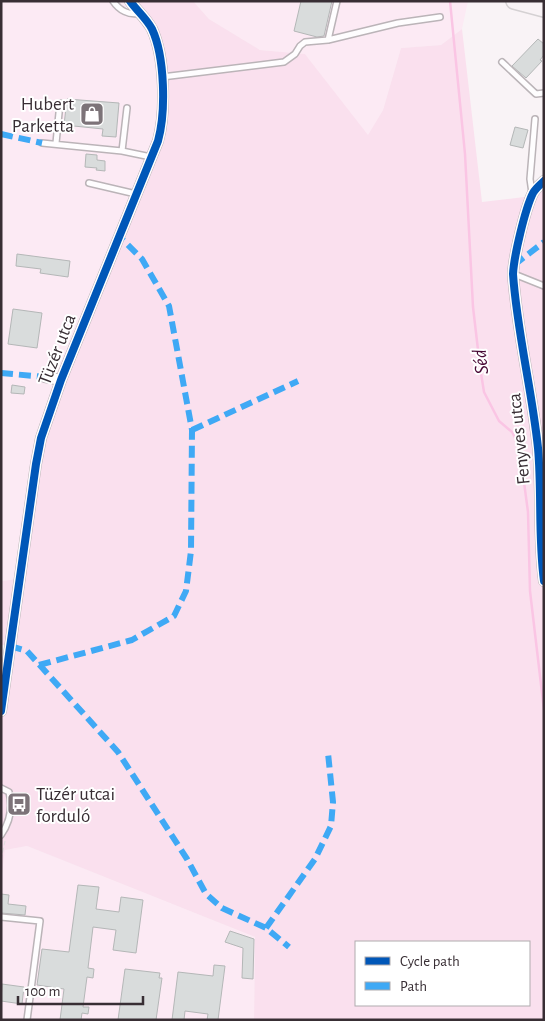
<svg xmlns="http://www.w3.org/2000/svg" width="545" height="1021" viewBox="0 0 545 1021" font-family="'Alegreya Sans',sans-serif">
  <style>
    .built { fill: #fceaf4 }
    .green { fill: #fae0ee; fill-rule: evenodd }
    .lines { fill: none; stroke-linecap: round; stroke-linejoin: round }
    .stream { stroke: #fac5e4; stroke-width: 2.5 }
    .building { fill: #d9dcdc; stroke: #b4b7b7 }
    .service-casing { stroke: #bbb4b8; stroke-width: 8 }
    .minor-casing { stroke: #bbb4b8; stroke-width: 12 }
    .primary-casing { stroke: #d5d1d3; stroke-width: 18 }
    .path { stroke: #e0dedf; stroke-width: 1; stroke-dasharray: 5 2.5; stroke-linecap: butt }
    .service { stroke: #fefdfe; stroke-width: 5 }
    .minor { stroke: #fefdfe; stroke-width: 10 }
    .primary { stroke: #f9f3f6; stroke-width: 15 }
    .quiet { stroke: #3fa9f5; stroke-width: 6; stroke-dasharray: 12 6; stroke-linecap: butt }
    .cycleway-casing { stroke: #fff; stroke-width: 11 }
    .cycleway { stroke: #0057b8; stroke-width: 8 }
    .labels { text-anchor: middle; stroke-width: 4; stroke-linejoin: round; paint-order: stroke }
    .poi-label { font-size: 19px; fill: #382e34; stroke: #fff; text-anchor: end }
    .street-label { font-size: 19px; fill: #382e34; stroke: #fff }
    .water-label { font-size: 20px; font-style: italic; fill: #490a36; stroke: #fff }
  </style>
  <rect width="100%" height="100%" fill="#f9f3f6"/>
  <!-- built -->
  <path class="built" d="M1 1H128L150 34 156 56 161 128 18 579 1 581Z
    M193 1H468L462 29 441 45 401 48 383 110 368 136 305 54 260 50 209 19Z
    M27 846 255 937 254 1020H1V882L5 850Z"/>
  <!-- green -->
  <path class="green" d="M128 1H193L209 19 260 50 305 54 368 135 383 110 401 48 441 45 462 29 482 202 532 196 544 182V1020H254L255 937 27 846 5 850 1 881V699L8 645H1V581L18 579 34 462 157 141 161 78 150 34ZM356 942H529V1005H356Z"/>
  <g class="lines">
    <!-- stream -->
    <path class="stream" d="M450 1 465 154 473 307 480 367 484 392 499 421 512 432 519 445 528 512 530 591 544 710"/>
  </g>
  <!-- building -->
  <path class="building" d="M301 1H332L324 36 317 37 294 31Z
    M538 39 544 44V55L540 60 542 61 526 78 512 66Z
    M67 99 119 103 116 137 102 136 103 129 64 125Z
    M515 127 528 130 523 148 510 145Z
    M86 154 97 155V160L105 161V171L96 170 97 168 85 167Z
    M17 254 70 261 68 277 40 273 41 269 16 266Z
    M13 309 42 313 37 348 8 344Z
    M12 385 25 387 24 394 11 393Z
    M78 885 99 887 96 909 119 912 121 897 143 900 136 953 113 950 116 930 93 927 88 968 94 969 93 978 87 977 83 1007H89L88 1014 82 1013 81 1020H60L64 989 37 985 42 949 69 952Z
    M1 894 9 895 8 904 26 906 25 915 1 913Z
    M230 931 254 939 253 979 242 978 243 948 225 942Z
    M214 965 225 966 218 1020H207L208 1014 185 1011 184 1020H172L178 972 213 976Z
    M125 969 160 973 159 978H162L156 1020H118Z
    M2 984 24 987 22 1004 1 1001Z"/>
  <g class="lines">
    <!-- service casing -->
    <g class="service-casing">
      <path id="service" d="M113 1C119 10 129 16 140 13
        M328 40 337 1
        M502 62 536 94 544 93
        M162 77 284 62 295 54 300 46 305 42 328 40 398 23 440 17
        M42 143 122 151 151 157
        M56 143 60 103
        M122 151 127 108
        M89 183 136 194
        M532 193 530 179 535 119
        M514 274 544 286
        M1 788 9 792C13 808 10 822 1 835
        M1 917 40 921 27 1020"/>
    </g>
    <!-- minor casing -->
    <g class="minor-casing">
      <path id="minor" d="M544 181C540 185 536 188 533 193 525 209 514 256 513 274 517 332 532 390 538 448 542 492 538 537 544 581
        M45 377 61 380
        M1 711 36 464 41 438 61 380 158 141C166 112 165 57 152 29 146 18 137 11 130 1"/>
    </g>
    <!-- primary casing -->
    <g class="primary-casing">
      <path id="primary" d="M514 1 544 9"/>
    </g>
    <!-- path -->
    <path class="path" d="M1 860 5 841"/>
    <!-- service -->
    <use href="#service" class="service"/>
    <!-- minor -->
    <use href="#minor" class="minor"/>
    <!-- primary -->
    <use href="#primary" class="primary"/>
    <!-- quiet -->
    <path class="quiet" d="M1 134 42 143
      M514 265 544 242
      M1 373 45 377
      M192 430 298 381
      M10 646 27 651 118 752 187 859 206 894 222 908 266 928 289 947
      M39 665 132 640 174 616 186 591 191 551 192 430 169 306 142 259 118 235
      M266 928 315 859 331 826 333 802 328 753"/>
    <!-- cycleway casing -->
    <g class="cycleway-casing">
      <path id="cycleway" d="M544 181C540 185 536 188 533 193 525 209 514 256 513 274 517 332 532 390 538 448 542 492 538 537 544 581
        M1 711 36 464 41 438 61 380 158 141C166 112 165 57 152 29 146 18 137 11 130 1"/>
    </g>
    <!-- cycleway -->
    <use href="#cycleway" class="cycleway"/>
  </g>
  <!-- icons -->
  <defs>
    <g id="shop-square" transform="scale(1.25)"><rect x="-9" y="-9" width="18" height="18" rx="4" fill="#7c7378" stroke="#fff"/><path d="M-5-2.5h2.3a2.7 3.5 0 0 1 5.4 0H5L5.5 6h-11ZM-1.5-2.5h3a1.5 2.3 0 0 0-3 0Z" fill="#fff"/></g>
    <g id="bus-square" transform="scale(1.25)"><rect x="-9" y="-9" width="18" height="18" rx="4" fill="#7c7378" stroke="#fff"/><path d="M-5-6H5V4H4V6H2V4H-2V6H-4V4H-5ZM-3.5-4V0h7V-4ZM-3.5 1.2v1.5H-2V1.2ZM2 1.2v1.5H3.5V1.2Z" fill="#fff"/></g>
  </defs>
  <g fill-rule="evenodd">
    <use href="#shop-square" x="92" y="114"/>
    <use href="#bus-square" x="19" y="804"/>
  </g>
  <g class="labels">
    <!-- poi labels -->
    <g class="poi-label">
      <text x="74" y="110">Hubert<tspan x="74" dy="22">Parketta</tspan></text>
      <text x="36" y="800" text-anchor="start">Tüzér utcai<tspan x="36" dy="22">forduló</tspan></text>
    </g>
    <!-- street labels -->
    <g class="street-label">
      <text transform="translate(56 349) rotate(-69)" y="7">Tüzér utca</text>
      <text transform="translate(518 439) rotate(-96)" y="7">Fenyves utca</text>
    </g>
    <!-- water labels -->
    <g class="water-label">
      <text transform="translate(480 362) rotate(-96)" y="7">Séd</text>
    </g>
  </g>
  <!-- border -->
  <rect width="545" height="1021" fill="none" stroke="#382e34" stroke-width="5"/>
  <!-- legend -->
  <rect x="355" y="941" width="175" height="65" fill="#ffffff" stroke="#afabae"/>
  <rect x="365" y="957" width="25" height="8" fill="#0057b8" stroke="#afabae"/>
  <text x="400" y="966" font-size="15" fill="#382e34">Cycle path</text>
  <rect x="365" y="982" width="25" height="8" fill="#3fa9f5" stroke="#afabae"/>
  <text x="400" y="991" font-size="15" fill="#382e34">Path</text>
  <!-- scale -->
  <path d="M18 996v8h125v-8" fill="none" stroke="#382e34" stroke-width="2.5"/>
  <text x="25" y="996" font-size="15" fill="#382e34" stroke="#ffffff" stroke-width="4" paint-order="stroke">100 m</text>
</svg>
